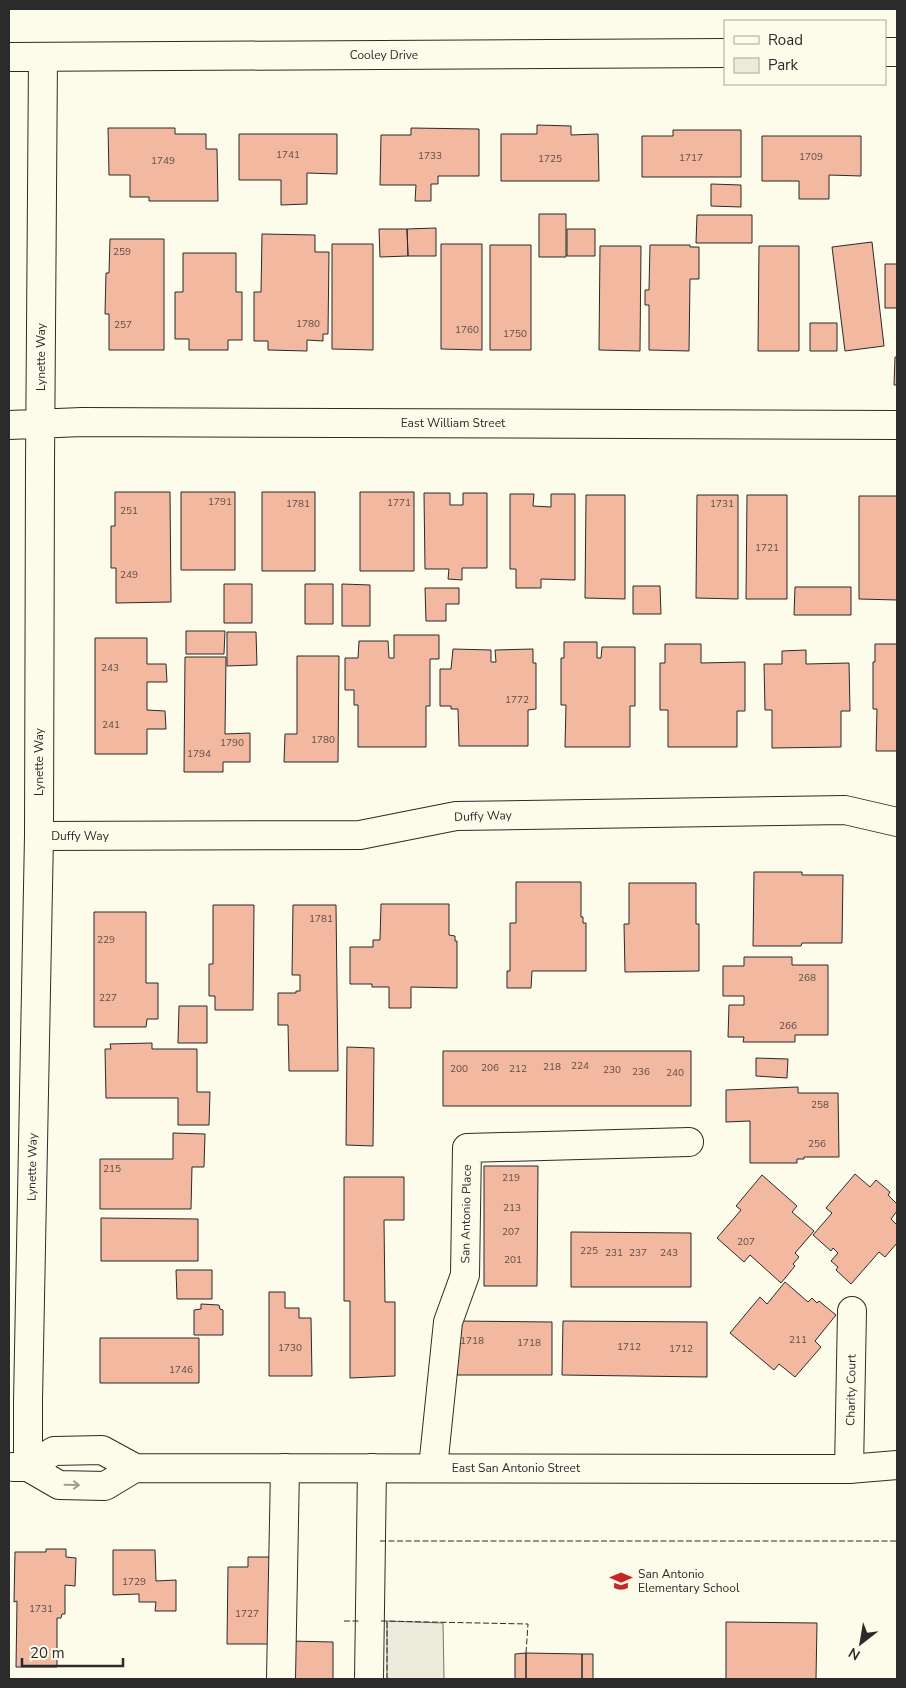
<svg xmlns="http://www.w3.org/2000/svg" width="906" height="1688" viewBox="0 0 906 1688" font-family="'Nunito Sans',sans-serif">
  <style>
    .green { fill: #ecebdb; stroke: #74746e }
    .building { fill: #f2b8a0; stroke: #2b2b2b }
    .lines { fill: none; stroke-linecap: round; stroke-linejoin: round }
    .minor-casing { stroke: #2b2b2b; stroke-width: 30 }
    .major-casing { stroke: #2b2b2b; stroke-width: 30 }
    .minor { stroke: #fdfbea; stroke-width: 28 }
    .major { stroke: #fdfbea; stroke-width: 28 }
    .fence { stroke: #2b2b2b; stroke-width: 1; stroke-dasharray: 6 2.5; stroke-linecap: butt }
    .oneway { stroke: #9e9d94 }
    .labels { text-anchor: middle; stroke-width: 4; stroke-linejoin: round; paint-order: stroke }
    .number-label { font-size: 10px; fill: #5d4e48 }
    .street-label { font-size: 12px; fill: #2b2b2b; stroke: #fdfbea }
    .poi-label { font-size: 12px; fill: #2b2b2b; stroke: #fdfbea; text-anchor: start }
  </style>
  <rect width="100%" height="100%" fill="#fdfbea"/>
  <!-- green -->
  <path class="green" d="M387 1621 443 1623 444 1679H387Z"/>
  <!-- building -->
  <path class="building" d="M537 125 571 126V135L598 134 599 181H501V134H537Z
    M108 128H175V134H206V149H217L218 201H149V197H130V175H109Z
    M411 128 479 129V176H438V184H431V201H415L416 185H380L381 135H411Z
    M673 130H741V177H642V136H673Z
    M239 134H337V174L307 173V204L281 205V180H239Z
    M762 136H861V176L829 175V199H799V181H762Z
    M711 184 741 185V207L711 206Z
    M539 214H566V257H539Z
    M697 215H752V243H696Z
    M436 228V256H408L407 229Z
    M379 229H407L408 256 380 257Z
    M567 229H595V256H567Z
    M262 234 315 235V252H329L328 334H323V341L307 340V351L268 350V341H254V292H261Z
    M110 239H164V350H109V314H105L106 273H109Z
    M872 242 884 346 845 351 832 247Z
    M332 244H373V350L332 349Z
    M441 244H482V350L441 349Z
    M490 245H531V350H490Z
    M650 245H690V247H699V279H690L689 351 649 350V305H645V290H649Z
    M600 246H641L640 351 599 350Z
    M759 246H799V351H758Z
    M183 253H236V292H242V340H228V350H189V339H175V292H183Z
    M885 264H897V308H885Z
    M810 323H837V351H810Z
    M895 357H897V385H894Z
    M115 492H170L171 602 116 603V568H111V526H115Z
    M181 492H235V570H181Z
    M262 492H315V571H262Z
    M360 492H414V571H360Z
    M424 493H450V505H463V493H487V568H462V580L448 579 449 569H425Z
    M510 494H534L533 506 551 507V494H575V580L541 579V588H516V569H510Z
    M586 495H625V599L585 598Z
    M697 495H738V599L696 598Z
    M747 495H787V599H746Z
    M859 496H897V600L859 599Z
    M224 584H252V623H224Z
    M305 584H333V624H305Z
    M342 584 370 585V626H342Z
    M633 586H660L661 614H633Z
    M795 587H851V615H794Z
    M425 588H459V604H446V621H426Z
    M186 631H225L224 654H186Z
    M227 632H256L257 665 227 666Z
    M394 635H439V659H430V706H426V747H358V705H354V690H345V658H358L359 641H388L389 658H394Z
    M95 638H147V664H166L167 682H147V710L165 711 166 729H147V754H95Z
    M564 642H597V658H601L602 647H635V706H630V747H565L566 705H561V658H564Z
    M665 644H701V663L745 662V711H737V747H668V710H660V663H665Z
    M875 644H897V751H876L877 709H873V662H875Z
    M453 649 491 650V662H496L495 650 533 649V663H536V709L528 710V746H459L458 709H451V706H440V669H451Z
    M806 650V664L849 663 850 711H841V747L772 748V710H765L764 664H782V651Z
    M297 656H339L338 762H284L285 734H297Z
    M185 657H226L225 734 250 733V762H223V772H184Z
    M754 872H802V875H843L842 943H802L801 946H753Z
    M516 882H581V917H583V923H586V971H532L531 988H507V971H510V923H516Z
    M629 883H696V924H699V971L625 972 624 924H629Z
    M381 904H449V935L455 936V941H457V988L411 987V1008H389V987H372V984H350V947H373V940H380Z
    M213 905H254L253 1010H215V996H209V964H213Z
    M293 905H336L338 1071H289L288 1025H278V993H296V991H300V975H292Z
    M94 912H146V983H158V1019H147L146 1027H94Z
    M744 957H792V965H828V1035H795V1042H743L744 1037H728L729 1005H744V996H723V966H744Z
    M179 1006H207V1043H178Z
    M152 1043V1049H197V1092H210L209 1125H178V1098H106L105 1049H111L110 1044Z
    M347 1047 374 1048 373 1146 346 1145Z
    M443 1051H691V1106H443Z
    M756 1058 788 1059 787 1078 756 1076Z
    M798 1087V1093H838L839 1157H804V1159H797V1163H750V1121L726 1122V1090Z
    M173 1133 205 1134 204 1167H192L191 1209H100V1159H173Z
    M484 1166H538L537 1286H484Z
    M855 1174 870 1187 876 1180 890 1192 888 1195 897 1204V1211L891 1219 897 1225V1243L885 1257 879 1252 851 1284 836 1270 838 1267 831 1261 838 1253 833 1248 831 1251 813 1235 832 1213 826 1208Z
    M762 1175 797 1206 792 1212 814 1231 795 1253 799 1257 793 1264 795 1266 781 1283 750 1255 744 1262 717 1238 741 1210 736 1206Z
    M344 1177H404V1220H384L385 1302H395V1376L350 1378V1301H344Z
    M101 1218 198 1219V1261H101Z
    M571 1232 691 1233V1287H571Z
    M176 1270H212V1299H177Z
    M785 1282 808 1302 812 1298 817 1303 819 1301 836 1315 815 1341 821 1347 795 1377 779 1364 774 1370 730 1333 760 1297 767 1304Z
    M269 1292H285V1308H299V1318H311L312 1376H269Z
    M201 1304 219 1305 220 1309 223 1310V1335H194V1310L201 1309Z
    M457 1321 552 1322V1375H457Z
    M563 1321 707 1322V1377L562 1375Z
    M100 1338H199V1383H100Z
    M46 1549H66V1557L76 1558 75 1586 65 1585V1614H62L61 1618H57V1667H16L17 1601 14 1602 15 1552H46Z
    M113 1550H155L156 1581 176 1580V1611H155L156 1602H139V1594L113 1595Z
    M248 1557H272V1644H227L228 1567H248Z
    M726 1622 817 1623 816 1679H726Z
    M289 1641 333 1642V1679H289Z
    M526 1653 582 1654V1679H526Z
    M526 1653V1679H515V1654Z
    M582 1654H593V1679H582Z"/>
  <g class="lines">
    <!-- minor casing -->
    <g class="minor-casing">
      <path id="minor" d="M885 52H897
        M9 57 725 53
        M9 425 82 422 897 425
        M39 836 360 835 456 816 845 810 897 822
        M28 1467V1401L39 836 40 465 43 57
        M433 1468 448 1322 465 1275 467 1148 689 1142
        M849 1469 852 1311
        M281 1679 285 1468
        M369 1679 372 1468"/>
    </g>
    <!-- major casing -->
    <g class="major-casing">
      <path id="major" d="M13 1467H28L59 1485 105 1486 135 1468
        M28 1467 54 1451 102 1450 135 1468 849 1469 897 1465"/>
    </g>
    <!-- minor -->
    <use href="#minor" class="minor"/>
    <!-- major -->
    <use href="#major" class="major"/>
    <!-- fence -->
    <path class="fence" d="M380 1541H897
      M344 1621H361
      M381 1621 528 1624 526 1653
      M387 1679V1621"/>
  </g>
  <!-- one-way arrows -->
  <defs><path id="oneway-shaft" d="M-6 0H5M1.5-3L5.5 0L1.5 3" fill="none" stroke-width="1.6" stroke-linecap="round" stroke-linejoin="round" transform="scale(1.25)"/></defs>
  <use class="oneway" href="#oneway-shaft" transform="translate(72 1485) rotate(1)"/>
  <!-- icons -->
  <defs>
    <g id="school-bare" transform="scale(1.725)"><path d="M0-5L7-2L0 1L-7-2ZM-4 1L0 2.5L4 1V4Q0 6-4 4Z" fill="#c62828" stroke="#fdfbea" stroke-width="2.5" paint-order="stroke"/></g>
  </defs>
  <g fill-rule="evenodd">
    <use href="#school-bare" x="621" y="1581"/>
  </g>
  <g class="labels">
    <!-- number labels -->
    <g class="number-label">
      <text x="288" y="158">1741</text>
      <text x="430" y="159">1733</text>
      <text x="811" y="160">1709</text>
      <text x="691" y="161">1717</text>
      <text x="550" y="162">1725</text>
      <text x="163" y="164">1749</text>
      <text x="122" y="255">259</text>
      <text x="308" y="327">1780</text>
      <text x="123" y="328">257</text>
      <text x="467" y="333">1760</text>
      <text x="515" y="337">1750</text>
      <text x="220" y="505">1791</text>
      <text x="399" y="506">1771</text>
      <text x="298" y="507">1781</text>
      <text x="722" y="507">1731</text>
      <text x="129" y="514">251</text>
      <text x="767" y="551">1721</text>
      <text x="129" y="578">249</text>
      <text x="110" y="671">243</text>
      <text x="517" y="703">1772</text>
      <text x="111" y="728">241</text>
      <text x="323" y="743">1780</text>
      <text x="232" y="746">1790</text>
      <text x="199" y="757">1794</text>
      <text x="321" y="922">1781</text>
      <text x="106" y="943">229</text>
      <text x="807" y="981">268</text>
      <text x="108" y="1001">227</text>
      <text x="788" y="1029">266</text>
      <text x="580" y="1069">224</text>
      <text x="552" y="1070">218</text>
      <text x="490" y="1071">206</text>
      <text x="459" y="1072">200</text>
      <text x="518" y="1072">212</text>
      <text x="612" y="1073">230</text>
      <text x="641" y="1075">236</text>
      <text x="675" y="1076">240</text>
      <text x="820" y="1108">258</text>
      <text x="817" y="1147">256</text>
      <text x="112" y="1172">215</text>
      <text x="511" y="1181">219</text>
      <text x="512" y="1211">213</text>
      <text x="511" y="1235">207</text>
      <text x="746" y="1245">207</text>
      <text x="589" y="1254">225</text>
      <text x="614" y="1256">231</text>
      <text x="638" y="1256">237</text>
      <text x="669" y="1256">243</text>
      <text x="513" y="1263">201</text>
      <text x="798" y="1343">211</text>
      <text x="472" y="1344">1718</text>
      <text x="529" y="1346">1718</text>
      <text x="629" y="1350">1712</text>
      <text x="290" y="1351">1730</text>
      <text x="681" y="1352">1712</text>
      <text x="181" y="1373">1746</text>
      <text x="134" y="1585">1729</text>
      <text x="41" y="1612">1731</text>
      <text x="247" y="1617">1727</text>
    </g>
    <!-- street labels -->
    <g class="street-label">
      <text x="384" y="59">Cooley Drive</text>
      <text transform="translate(41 357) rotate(-90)" y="4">Lynette Way</text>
      <text x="453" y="427">East William Street</text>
      <text transform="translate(39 762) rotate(-90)" y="4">Lynette Way</text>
      <text transform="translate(483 816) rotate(-2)" y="4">Duffy Way</text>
      <text x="80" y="840">Duffy Way</text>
      <text transform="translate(32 1167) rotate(-89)" y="4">Lynette Way</text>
      <text transform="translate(466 1214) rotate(-89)" y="4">San Antonio Place</text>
      <text transform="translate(851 1390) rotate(-89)" y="4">Charity Court</text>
      <text x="516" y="1472">East San Antonio Street</text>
    </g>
    <!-- poi labels -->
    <g class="poi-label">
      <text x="638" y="1578">San Antonio<tspan x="638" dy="14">Elementary School</tspan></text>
    </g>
  </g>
  <!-- border -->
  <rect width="906" height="1688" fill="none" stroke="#2b2b2b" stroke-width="20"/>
  <!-- legend -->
  <rect x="724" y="20" width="162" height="65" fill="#fdfbea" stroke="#a9a89e"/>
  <rect x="734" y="36" width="25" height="8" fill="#fdfbea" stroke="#a9a89e"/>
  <text x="768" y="45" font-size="15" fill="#2b2b2b">Road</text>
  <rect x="734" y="58" width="25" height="15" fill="#ecebdb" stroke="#a9a89e"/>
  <text x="768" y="70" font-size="15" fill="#2b2b2b">Park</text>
  <!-- north arrow -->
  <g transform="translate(861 1643) rotate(211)" stroke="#fdfbea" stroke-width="4" paint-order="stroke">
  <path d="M0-4L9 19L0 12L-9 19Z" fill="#2b2b2b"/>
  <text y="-8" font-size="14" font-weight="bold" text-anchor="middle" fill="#2b2b2b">N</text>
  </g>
  <!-- scale -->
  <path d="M22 1658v8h101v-8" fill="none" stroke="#2b2b2b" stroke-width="2.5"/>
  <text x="30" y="1658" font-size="15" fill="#2b2b2b" stroke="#fdfbea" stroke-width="4" paint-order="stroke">20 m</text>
</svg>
